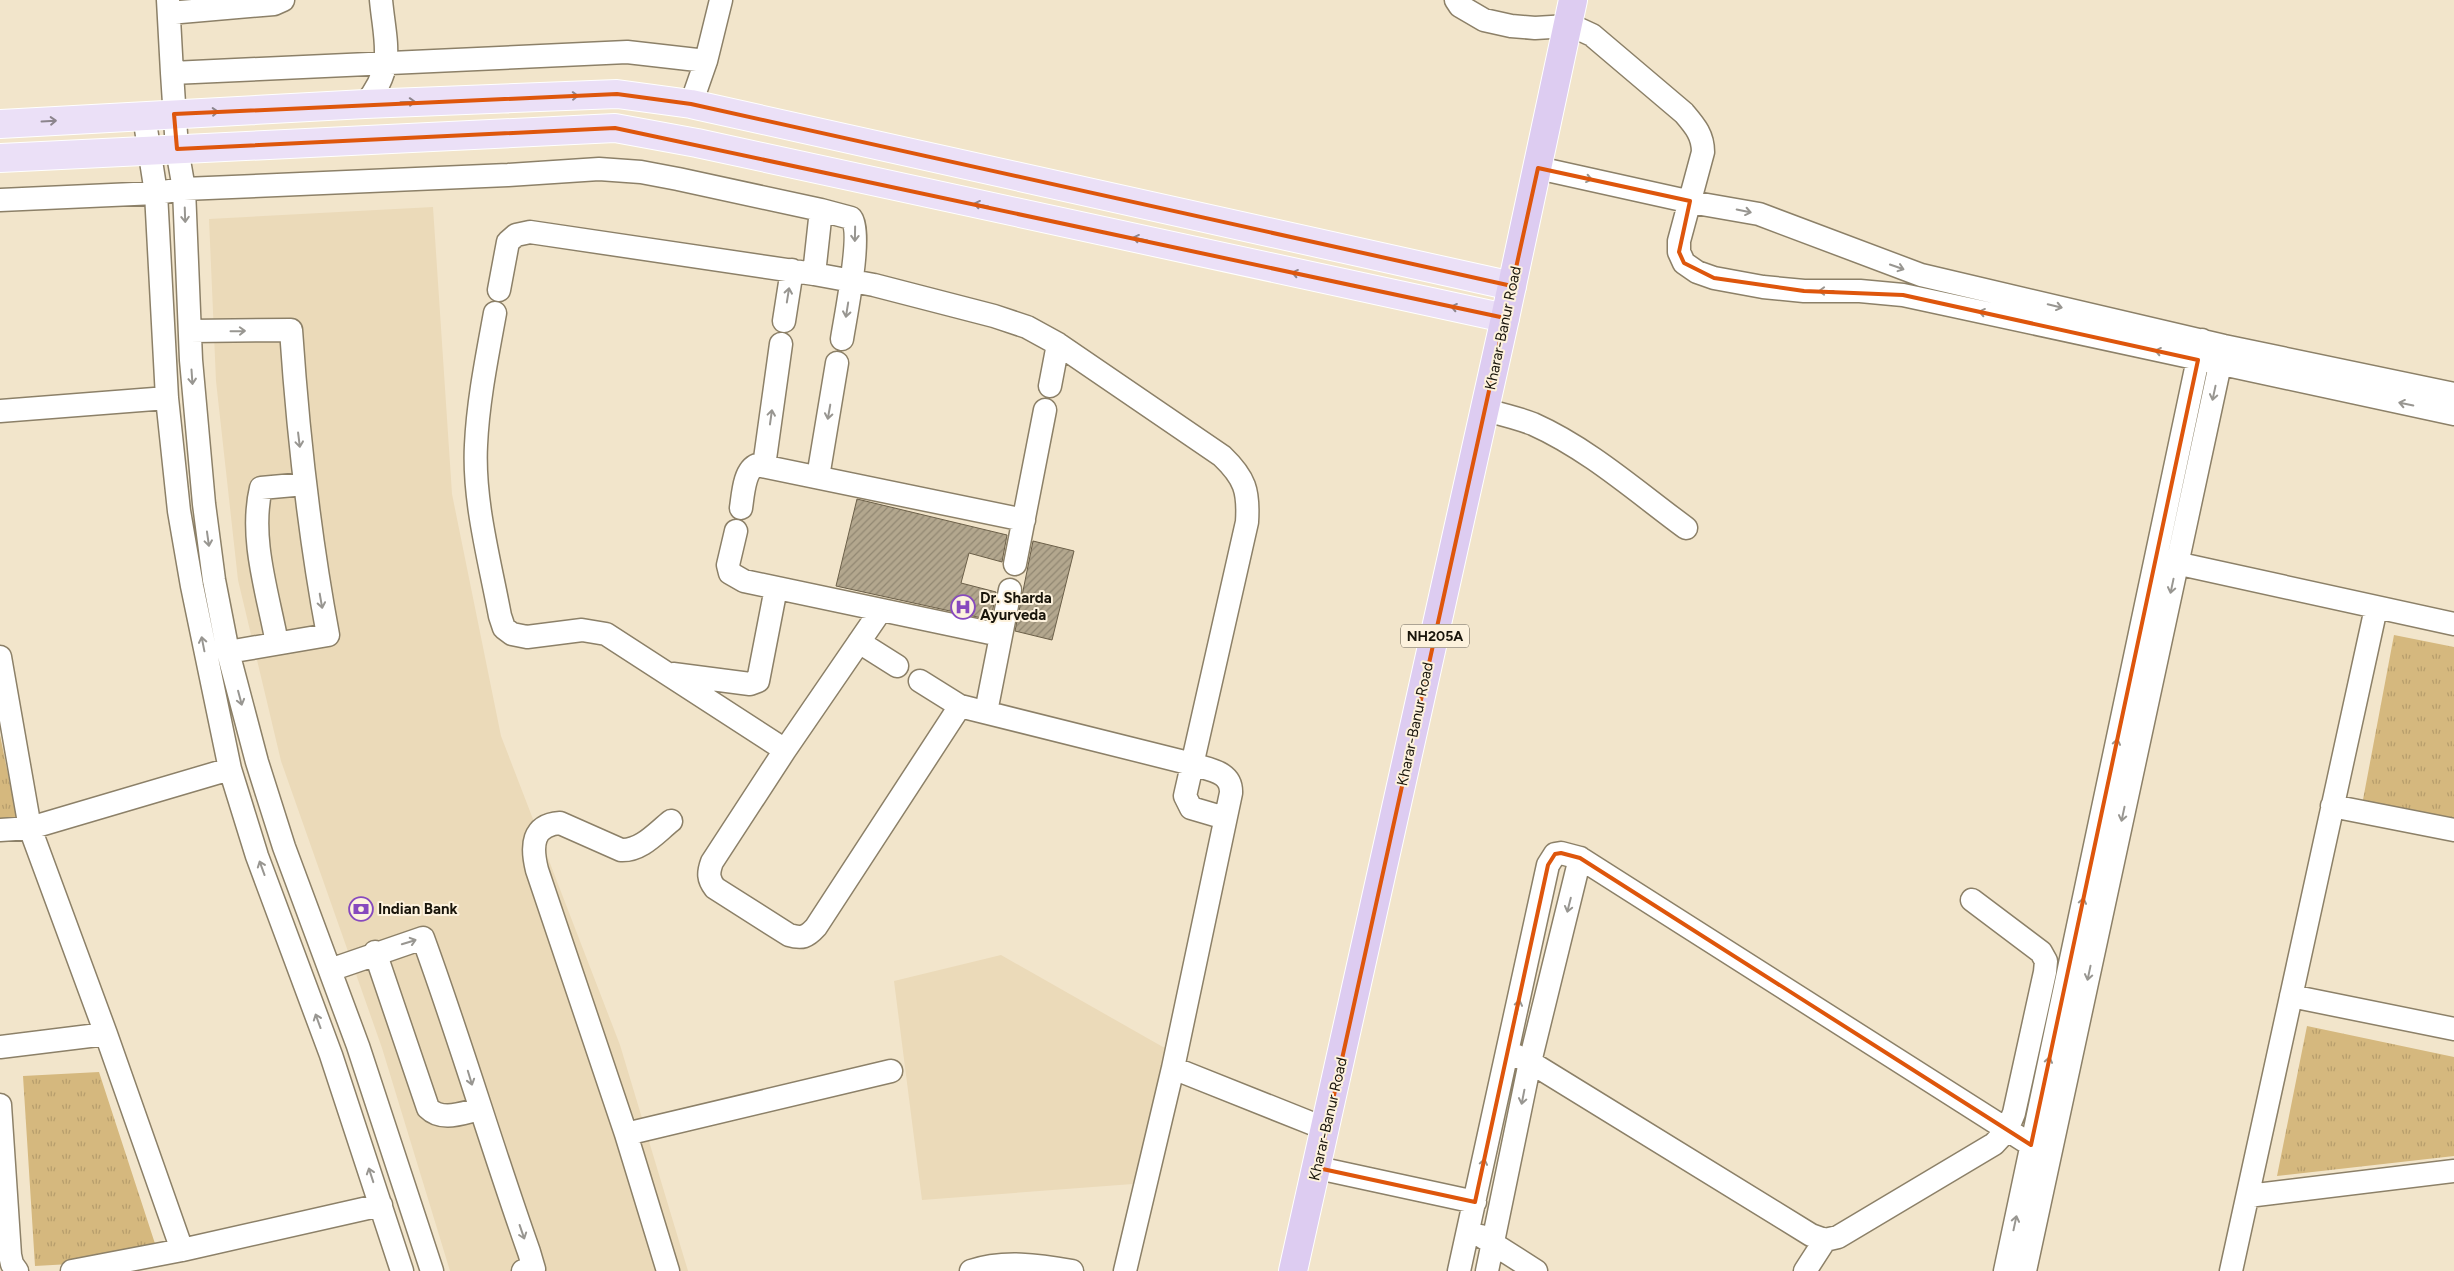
<svg xmlns="http://www.w3.org/2000/svg" width="2454" height="1271" viewBox="0 0 2454 1271" font-family="Figtree,sans-serif">
  <style>
    .built { fill: #ebdab9 }
    .grass { fill: url(#grass-tufts) }
    .building { fill: url(#building-hatch); stroke: #6c6049 }
    .lines { fill: none; stroke-linecap: round; stroke-linejoin: round }
    .minor-casing { stroke: #8c8068; stroke-width: 25 }
    .major-casing { stroke: #fff; stroke-width: 30 }
    .highway-casing { stroke: #fff; stroke-width: 30 }
    .minor { stroke: #fff; stroke-width: 22 }
    .major { stroke: #ebe0f7; stroke-width: 28 }
    .highway { stroke: #ddccf1; stroke-width: 28 }
    .oneway { stroke: #8c858d }
    .oneway2 { stroke: #989691 }
    .marked { fill: none; stroke: #de560c; stroke-width: 4; stroke-linejoin: round }
    .labels { text-anchor: middle; stroke-width: 4; stroke-linejoin: round; paint-order: stroke }
    .shield { fill: #fdf2dd; stroke: #5d574a; stroke-width: 1 }
    .shield-label { font-size: 14px; font-weight: bold; fill: #19150b }
    .street-label { font-size: 15px; fill: #19150b; stroke: #fdf2dd }
    .poi-label { font-size: 15px; font-weight: bold; fill: #19150b; stroke: #fdf2dd; text-anchor: start }
  </style>
  <defs>
    <pattern id="grass-tufts" width="24" height="20" patternUnits="userSpaceOnUse" patternTransform="scale(1.25)"><rect width="24" height="20" fill="#d5b87e"/><path d="M3 7l-1-3M5 7V3M7 7l1-3M15 17l-1-3M17 17v-4M19 17l1-3" fill="none" stroke="#b69d6c"/></pattern>
    <pattern id="building-hatch" width="6" height="6" patternUnits="userSpaceOnUse" patternTransform="scale(1.25)"><rect width="6" height="6" fill="#b3a78e"/><path d="M-1 1l2-2M0 6l6-6M5 7l2-2" fill="none" stroke="#918772"/></pattern>
  </defs>
  <rect width="100%" height="100%" fill="#f2e5cb"/>
  <!-- built -->
  <path class="built" d="M433 207 452 494 501 736 620 1045 688 1271H450L382 1048 281 761 238 580 216 381 209 219Z
    M1001 955 1163 1047 1174 1049 1146 1183 922 1200 894 981Z"/>
  <!-- grass -->
  <path class="grass" d="M2394 635 2454 647V822L2362 805Z
    M0 735 19 828 0 829Z
    M2307 1026 2454 1057V1156L2277 1176Z
    M99 1072 160 1259 35 1266 23 1076Z"/>
  <!-- building -->
  <path class="building" d="M857 499 1007 535 1002 562 969 553 961 583 996 592 991 620 836 586Z
    M1033 541 1074 551 1052 640 1015 631Z"/>
  <g class="lines">
    <!-- minor casing -->
    <g class="minor-casing">
      <path id="minor" d="M168 0 172 73
        M1456 0 1460 6 1484 20 1511 26 1535 28 1568 26 1579 29 1592 35 1684 113C1695 126 1703 135 1703 152L1679 241V252L1684 263 1697 272 1714 278 1763 287 1804 291H1860L1903 295 2454 414
        M169 13 274 4 283 0
        M365 104C396 67 385 43 381 0
        M691 104 706 61 721 0
        M144 116 156 193 167 398 179 511 192 586 230 769 257 856 331 1055 402 1271
        M1538 168 1696 203 1759 214 1921 275 2224 346 2454 394
        M0 200 156 193 184 189 508 175 599 169 641 172 678 179 821 210 851 218C863 232 845 319 842 339
        M814 274 821 210
        M499 290 508 242 516 235 530 232 814 274 874 285 994 316 1027 327 1058 344 1222 456C1245 478 1249 491 1247 522L1185 796 1191 808 1225 818
        M495 313C487 357 478 401 476 445 473 501 490 562 500 616L504 628 512 634 527 637 582 630 606 634 785 750 712 862C708 873 708 879 715 888L789 935C802 939 807 937 816 927L960 706 1192 764C1209 770 1232 771 1231 793L1173 1068 1125 1271
        M784 321 792 270
        M190 331 291 330C298 433 309 534 328 635L228 652
        M1050 386 1058 344
        M1485 410C1501 414 1518 418 1533 424 1589 449 1637 492 1686 528
        M0 411 167 398
        M764 466 781 344
        M818 477 837 363
        M741 508C743 495 744 470 757 465L1024 520
        M736 531 728 565 730 573 744 581 1000 635
        M2162 560 2454 624
        M1015 564 1045 410
        M859 642 897 666
        M277 643C268 594 249 538 261 488L305 484
        M0 657 30 828 106 1034 182 1250
        M673 674 750 684 758 681 776 588
        M920 681 960 706
        M986 712 1010 590
        M785 750 881 610
        M2332 806 2454 830
        M0 830 30 828 230 769
        M375 952 428 1108C442 1122 462 1113 480 1109
        M330 970 423 938C461 1042 492 1148 529 1252L534 1269 523 1271
        M2291 996 2454 1029
        M0 1047 106 1034
        M1508 1052 1530 1062 1811 1235 1825 1240 1838 1237 1994 1144 2007 1130 2014 1113 2045 972 2046 961 2041 952 1972 900
        M1173 1068 1326 1129
        M0 1105 10 1255 12 1264 17 1271
        M626 1134 537 870C531 846 532 825 560 823L621 850C641 851 656 833 671 821
        M1318 1168 1475 1202
        M2248 1196 2454 1171
        M1481 1236 1536 1271
        M72 1271 182 1250 381 1205
        M432 1271 358 1046 284 847 257 762 228 652 214 580 204 504 191 360 184 189 177 149 172 73 627 52 706 61
        M668 1271 626 1134 891 1071
        M971 1271C1003 1260 1039 1265 1072 1271
        M1459 1271 1548 865 1555 854 1561 853 1580 858 2031 1145
        M1487 1271 1530 1062 1580 858
        M1805 1271 1825 1240
        M2005 1271 2202 340
        M2025 1271 2224 346
        M2231 1271 2376 608"/>
    </g>
    <!-- major casing -->
    <g class="major-casing">
      <path id="major" d="M0 124 365 104 617 94 691 104 1512 286
        M0 158 615 128 697 143 1505 318"/>
    </g>
    <!-- highway casing -->
    <g class="highway-casing">
      <path id="highway" d="M1293 1271 1505 318 1573 0"/>
    </g>
    <!-- minor -->
    <use href="#minor" class="minor"/>
    <!-- major -->
    <use href="#major" class="major"/>
    <!-- highway -->
    <use href="#highway" class="highway"/>
  </g>
  <!-- one-way arrows -->
  <defs><path id="oneway-shaft" d="M-6 0H5M1.5-3L5.5 0L1.5 3" fill="none" stroke-width="1.6" stroke-linecap="round" stroke-linejoin="round" transform="scale(1.25)"/></defs>
  <g class="oneway">
    <use href="#oneway-shaft" transform="translate(571 96) rotate(-2)"/>
    <use href="#oneway-shaft" transform="translate(408 102) rotate(-2)"/>
    <use href="#oneway-shaft" transform="translate(211 112) rotate(-3)"/>
    <use href="#oneway-shaft" transform="translate(49 121) rotate(-3)"/>
    <use href="#oneway-shaft" transform="translate(981 205) rotate(-168)"/>
    <use href="#oneway-shaft" transform="translate(1140 239) rotate(-168)"/>
    <use href="#oneway-shaft" transform="translate(1299 274) rotate(-168)"/>
    <use href="#oneway-shaft" transform="translate(1458 308) rotate(-168)"/>
  </g>
  <g class="oneway2">
    <use href="#oneway-shaft" transform="translate(1585 178) rotate(12)"/>
    <use href="#oneway-shaft" transform="translate(1744 211) rotate(12)"/>
    <use href="#oneway-shaft" transform="translate(185 215) rotate(88)"/>
    <use href="#oneway-shaft" transform="translate(855 234) rotate(91)"/>
    <use href="#oneway-shaft" transform="translate(1897 267) rotate(19)"/>
    <use href="#oneway-shaft" transform="translate(1826 291) rotate(-180)"/>
    <use href="#oneway-shaft" transform="translate(788 295) rotate(-81)"/>
    <use href="#oneway-shaft" transform="translate(2055 306) rotate(13)"/>
    <use href="#oneway-shaft" transform="translate(847 310) rotate(99)"/>
    <use href="#oneway-shaft" transform="translate(1986 313) rotate(-168)"/>
    <use href="#oneway-shaft" transform="translate(238 331) rotate(-1)"/>
    <use href="#oneway-shaft" transform="translate(2162 352) rotate(-168)"/>
    <use href="#oneway-shaft" transform="translate(192 377) rotate(86)"/>
    <use href="#oneway-shaft" transform="translate(2214 393) rotate(102)"/>
    <use href="#oneway-shaft" transform="translate(2406 404) rotate(-168)"/>
    <use href="#oneway-shaft" transform="translate(829 412) rotate(100)"/>
    <use href="#oneway-shaft" transform="translate(771 417) rotate(-82)"/>
    <use href="#oneway-shaft" transform="translate(299 440) rotate(83)"/>
    <use href="#oneway-shaft" transform="translate(208 539) rotate(82)"/>
    <use href="#oneway-shaft" transform="translate(2172 586) rotate(102)"/>
    <use href="#oneway-shaft" transform="translate(321 601) rotate(80)"/>
    <use href="#oneway-shaft" transform="translate(203 644) rotate(-101)"/>
    <use href="#oneway-shaft" transform="translate(240 698) rotate(75)"/>
    <use href="#oneway-shaft" transform="translate(2116 746) rotate(-78)"/>
    <use href="#oneway-shaft" transform="translate(2123 814) rotate(102)"/>
    <use href="#oneway-shaft" transform="translate(262 868) rotate(-110)"/>
    <use href="#oneway-shaft" transform="translate(1569 905) rotate(104)"/>
    <use href="#oneway-shaft" transform="translate(2082 905) rotate(-78)"/>
    <use href="#oneway-shaft" transform="translate(409 942) rotate(-17)"/>
    <use href="#oneway-shaft" transform="translate(2089 973) rotate(102)"/>
    <use href="#oneway-shaft" transform="translate(1518 1007) rotate(-78)"/>
    <use href="#oneway-shaft" transform="translate(318 1021) rotate(-110)"/>
    <use href="#oneway-shaft" transform="translate(2048 1064) rotate(-78)"/>
    <use href="#oneway-shaft" transform="translate(470 1078) rotate(73)"/>
    <use href="#oneway-shaft" transform="translate(1523 1097) rotate(101)"/>
    <use href="#oneway-shaft" transform="translate(1483 1166) rotate(-78)"/>
    <use href="#oneway-shaft" transform="translate(371 1175) rotate(-108)"/>
    <use href="#oneway-shaft" transform="translate(2015 1223) rotate(-78)"/>
    <use href="#oneway-shaft" transform="translate(522 1232) rotate(71)"/>
  </g>
  <!-- marked area -->
  <path class="marked" d="M617 94 691 104 1512 286 1538 168 1690 201 1679 252 1684 263 1714 278 1804 291 1903 295 2198 360 2031 1145 1580 858 1561 853 1555 854 1548 865 1475 1202 1318 1168 1505 318 615 128 177 149 174 114Z"/>
  <!-- icons -->
  <defs>
    <g id="hospital-ring" transform="scale(1.25)"><circle r="9.5" fill="#fdf2dd" stroke="#8749be" stroke-width="1.5"/><path d="M-5-5h3v3.5h4V-5h3V5h-3V1.5h-4V5h-3Z" fill="#8749be"/></g>
    <g id="bank-ring" transform="scale(1.25)"><circle r="9.5" fill="#fdf2dd" stroke="#8749be" stroke-width="1.5"/><path d="M-6-4H6V4H-6ZM0-2.3a2.3 2.3 0 1 0 0 4.6a2.3 2.3 0 1 0 0-4.6Z" fill="#8749be"/></g>
  </defs>
  <g fill-rule="evenodd">
    <use href="#hospital-ring" x="963" y="607"/>
    <use href="#bank-ring" x="361" y="909"/>
  </g>
  <g class="labels">
    <!-- shield labels -->
    <rect class="shield" x="1401" y="624.5" width="68" height="23" rx="4"/>
    <g class="shield-label">
      <text x="1435" y="641">NH205A</text>
    </g>
    <!-- street labels -->
    <g class="street-label">
      <text transform="translate(1503 328) rotate(-78)" y="5">Kharar-Banur Road</text>
      <text transform="translate(1415 724) rotate(-78)" y="5">Kharar-Banur Road</text>
      <text transform="translate(1328 1119) rotate(-77)" y="5">Kharar-Banur Road</text>
    </g>
    <!-- poi labels -->
    <g class="poi-label">
      <text x="980" y="603">Dr. Sharda<tspan x="980" dy="17">Ayurveda</tspan></text>
      <text x="378" y="914">Indian Bank</text>
    </g>
  </g>
</svg>
